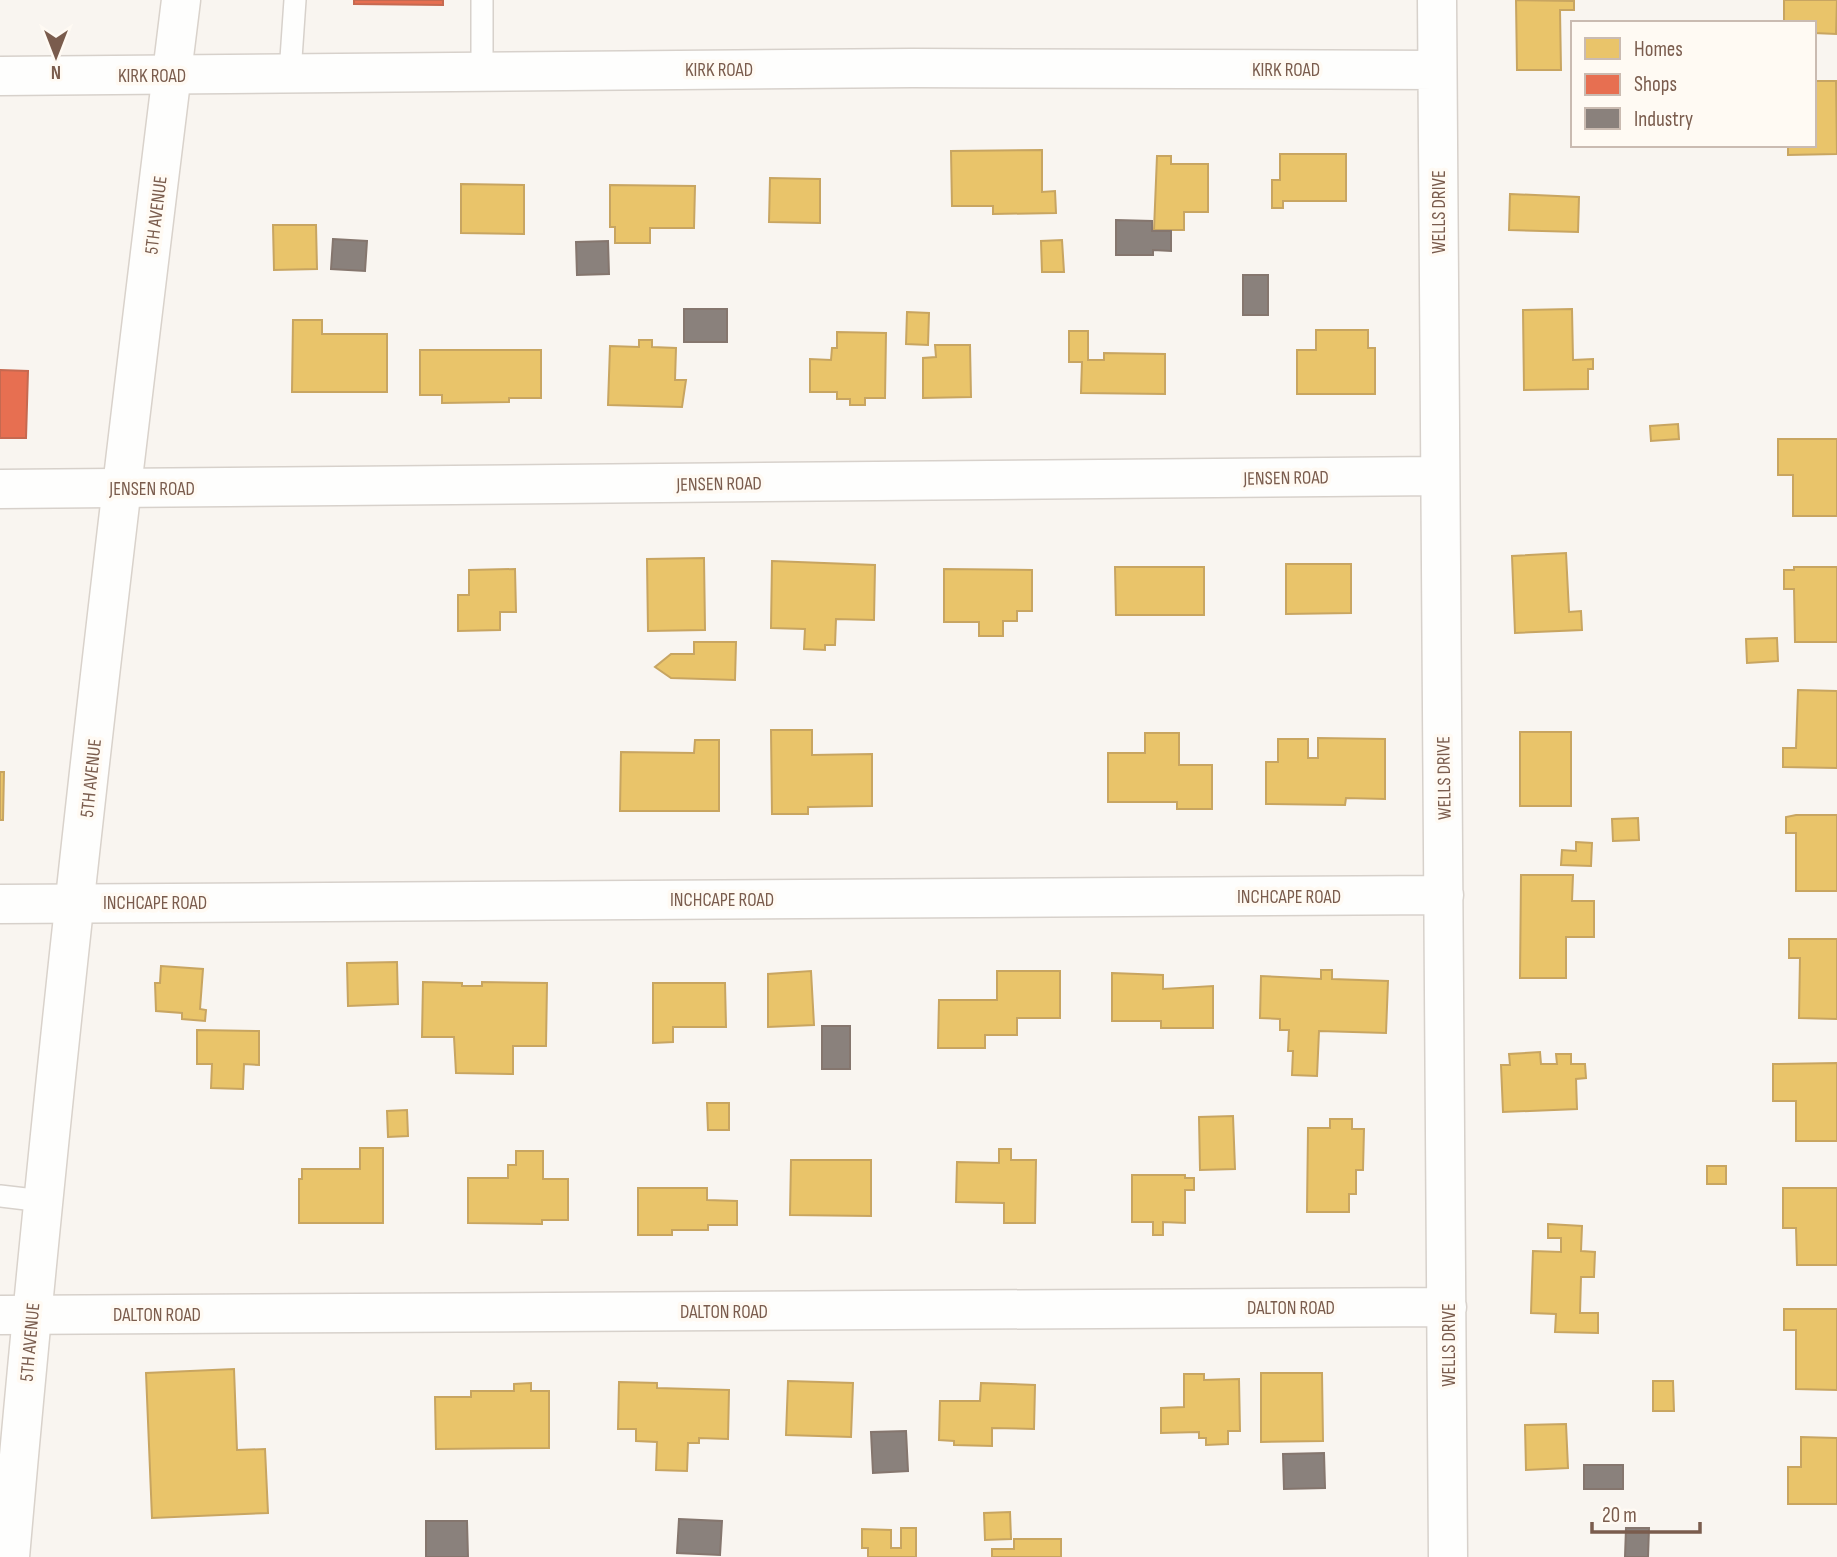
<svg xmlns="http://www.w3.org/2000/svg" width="1837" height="1557" viewBox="0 0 1837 1557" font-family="'Sofia Sans Condensed',sans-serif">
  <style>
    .homes { fill: #e9c46a; stroke: #c8a561; stroke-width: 2 }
    .shops { fill: #e76f51; stroke: #c66950; stroke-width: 2 }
    .industry { fill: #8a817c; stroke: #85766e; stroke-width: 2 }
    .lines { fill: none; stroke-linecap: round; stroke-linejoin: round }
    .service-casing { stroke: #d7d1cb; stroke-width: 24 }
    .minor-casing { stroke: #d7d1cb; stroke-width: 41 }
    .secondary-casing { stroke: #d9d2cb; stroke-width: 41 }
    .service { stroke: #fefefd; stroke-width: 21 }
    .minor { stroke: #fefefd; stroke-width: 38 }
    .secondary { stroke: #fefefd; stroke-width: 38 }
    .labels { text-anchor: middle; stroke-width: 7; stroke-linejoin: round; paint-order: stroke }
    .street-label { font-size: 19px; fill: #7a5c4d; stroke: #fffaf3 }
  </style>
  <rect width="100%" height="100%" fill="#f9f5f0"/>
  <!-- homes -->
  <path class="homes" d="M1516 0 1574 1V10H1560L1561 70H1517Z
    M1784 0H1837L1836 34 1814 33V23H1784Z
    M1814 81H1836L1837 154 1788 155V145H1814Z
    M1042 150V192L1055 191 1056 213 993 214V206H952L951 151Z
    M1280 154H1346V201H1283V208H1272V180H1280Z
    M1157 156H1171V164H1208V212H1184V230H1154Z
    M770 178 820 179V223L769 222Z
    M461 184 524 185V234L461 233Z
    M610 185 695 186 694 228H650V243H615V227H610Z
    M1510 194 1579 197 1578 232 1509 230Z
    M273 225H316L317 269 274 270Z
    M1062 240 1064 272H1042L1041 241Z
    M1572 309 1573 360 1593 359V369H1588V389L1524 390 1523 310Z
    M907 312 929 313 928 345 906 344Z
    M293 320H322V334H387V392H292Z
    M1316 330H1368V348H1375V394H1297V350H1316Z
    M1069 331H1088V360H1104V353L1165 354V394L1081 393 1082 362H1069Z
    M837 332 886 333 885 398H865V405H850V399H837V392H810V359L831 360 832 348H837Z
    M639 340H652V347L676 348 675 380H686L682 407 608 405 610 346 639 347Z
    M935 345H970L971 397 923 398V358L936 357Z
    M420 350H541V398H509V402L442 403V395H420Z
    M1678 424 1679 439 1651 441 1650 426Z
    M1778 439H1837V516H1793V475H1778Z
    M1566 553 1569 612 1581 611 1582 630 1515 633 1512 556Z
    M704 558 705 630 648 631 647 559Z
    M772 561 875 565 874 620 836 619 835 645H825V650L804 649 805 629 771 628Z
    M1286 564H1351V613L1286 614Z
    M1115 567H1204V615H1116Z
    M1794 567H1837V642H1795L1794 589H1784V570H1794Z
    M515 569 516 612H500V630L458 631V595H469V570Z
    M944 569 1032 570V611H1017V621H1003V636H979V622H944Z
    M1777 638 1778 661 1747 663 1746 639Z
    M694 642H736L735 680 671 678 655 667 671 654H694Z
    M1798 690 1837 691V768L1783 767V748H1796Z
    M771 730H812V755L872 754V806L808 807V814H772Z
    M1520 732H1571V806H1520Z
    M1145 733H1179V765H1212V809H1177V802H1108V753H1145Z
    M1318 738 1385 739V799L1346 798 1345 805 1266 804V762H1278V739H1308V758H1318Z
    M695 740H719V811H620L621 752 694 753Z
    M0 772H4L3 820H0Z
    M1796 815H1837V891H1796V833H1786V817Z
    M1638 818 1639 840 1613 841 1612 819Z
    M1576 842 1592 843 1591 866 1561 865 1562 850 1576 851Z
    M1521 875H1573L1572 901H1594V937H1566V978H1520Z
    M1789 939H1837V1019L1799 1018 1800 958H1789Z
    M397 962 398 1004 348 1006 347 963Z
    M161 966 203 969 200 1009 206 1010 205 1021 182 1019V1013L156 1011 155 983H160Z
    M1321 970H1332V979L1388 981 1386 1033 1319 1031 1317 1076 1292 1075 1293 1051H1288L1289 1030H1280V1019L1260 1018 1261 976 1321 979Z
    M811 971 814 1025 768 1027V974Z
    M997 971H1060V1018H1017V1035H985V1048H938L939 1000H997Z
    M1112 973 1163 975V989L1213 986V1028H1161V1021H1112Z
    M423 982 462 983V986H482V982L547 983 546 1046H513V1074L456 1073 454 1037H422Z
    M653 983H725L726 1027H673V1042L653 1043Z
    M197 1030 259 1031V1065L244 1064 243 1089 211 1088 212 1064H197Z
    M1540 1052 1541 1064H1557L1556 1054H1571V1064H1585L1586 1078 1576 1079 1577 1109 1503 1112 1501 1065H1510L1509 1054Z
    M1837 1063V1141H1796V1101H1773V1064Z
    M707 1103H729V1130H708Z
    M407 1110 408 1136 388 1137 387 1111Z
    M1233 1116 1235 1169 1200 1170 1199 1117Z
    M1330 1119H1352V1129H1364L1363 1170H1356V1194H1349V1212H1307L1308 1128H1330Z
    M360 1148H383V1223H299V1179H302V1169H360Z
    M999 1149H1011V1160H1036L1035 1223H1004V1203L956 1202 957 1162 999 1163Z
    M516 1151H543V1179H568V1220H542V1224L468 1223V1178H508V1165H516Z
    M791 1160H871V1216L790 1215Z
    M1707 1166H1726V1184H1707Z
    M1132 1175H1185V1178H1194V1190H1185V1223L1163 1222V1235H1153V1222H1132Z
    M638 1188H707V1200L737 1201V1225H708V1230H672V1235H638Z
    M1783 1188H1837V1265H1797L1796 1228H1783Z
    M1548 1224 1582 1226 1581 1251 1595 1252 1594 1277H1581L1580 1313H1598V1333L1555 1332 1556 1314 1531 1313 1533 1251 1561 1252V1238H1548Z
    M1784 1309H1837V1390L1796 1389V1330H1784Z
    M234 1369 237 1450 265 1449 268 1513 152 1518 146 1373Z
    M1261 1373H1322L1323 1441 1261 1442Z
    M1184 1374H1204V1380L1239 1379 1240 1431H1228V1444L1206 1445V1438H1199V1432L1161 1433V1408L1184 1407Z
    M788 1381 853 1383 851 1437 786 1435Z
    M1653 1381H1673L1674 1411H1653Z
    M619 1382 657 1383V1388L729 1390 728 1439 699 1438V1443H688L687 1471 656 1470 657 1442 636 1441V1429H618Z
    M531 1383V1391H549V1448L436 1449 435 1397H471V1391H514V1384Z
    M981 1383 1035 1385 1034 1429 992 1428V1446L954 1445V1441L939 1440 940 1401H980Z
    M1566 1424 1568 1468 1526 1470 1525 1425Z
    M1801 1437 1837 1438V1504H1788V1467H1801Z
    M1010 1512 1011 1539 985 1540 984 1513Z
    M901 1528H916V1557H868V1548H862V1529L891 1530V1548H901Z
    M1014 1539H1061V1557H992V1549H1014Z"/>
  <!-- shops -->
  <path class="shops" d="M354 0H443V5L354 4Z
    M0 370 28 371 26 438H0Z"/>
  <!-- industry -->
  <path class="industry" d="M1116 220 1152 221V231H1171V251L1153 250V255H1116Z
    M333 239 367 241 365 271 331 269Z
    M608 241 609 274 577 275 576 242Z
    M1243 275H1268V315H1243Z
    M684 309H727V342H684Z
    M822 1026H850V1069H822Z
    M906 1431 908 1471 873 1473 871 1432Z
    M1324 1453 1325 1488 1284 1489 1283 1454Z
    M1584 1465H1623V1489H1584Z
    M679 1519 722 1521 720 1555 677 1553Z
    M426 1521H467L468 1557H426Z
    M1626 1528H1649L1648 1557H1625Z"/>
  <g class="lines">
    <!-- service casing -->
    <g class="service-casing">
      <path id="service" d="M482 0V71
        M290 73 295 0
        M0 1196 43 1201"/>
    </g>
    <!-- minor casing -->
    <g class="minor-casing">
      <path id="minor" d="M1437 0 1448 1557
        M0 76 912 68 1437 70
        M0 489 1438 476
        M0 904 1444 895
        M0 1315 1447 1307"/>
    </g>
    <!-- secondary casing -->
    <g class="secondary-casing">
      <path id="secondary" d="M10 1557C55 1037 117 518 181 0"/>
    </g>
    <!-- service -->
    <use href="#service" class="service"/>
    <!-- minor -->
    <use href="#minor" class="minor"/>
    <!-- secondary -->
    <use href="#secondary" class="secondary"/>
  </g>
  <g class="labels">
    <!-- street labels -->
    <g class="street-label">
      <text x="719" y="76">KIRK ROAD</text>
      <text x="1286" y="76">KIRK ROAD</text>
      <text x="152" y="82">KIRK ROAD</text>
      <text transform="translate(1438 212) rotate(-90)" y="7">WELLS DRIVE</text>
      <text transform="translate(155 215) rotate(-83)" y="7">5TH AVENUE</text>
      <text transform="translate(1286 477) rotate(-1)" y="7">JENSEN ROAD</text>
      <text transform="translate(719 483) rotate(-1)" y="7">JENSEN ROAD</text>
      <text x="152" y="495">JENSEN ROAD</text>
      <text transform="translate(90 778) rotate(-84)" y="7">5TH AVENUE</text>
      <text transform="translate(1443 778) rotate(-91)" y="7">WELLS DRIVE</text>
      <text x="1289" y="903">INCHCAPE ROAD</text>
      <text x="722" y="906">INCHCAPE ROAD</text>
      <text x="155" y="909">INCHCAPE ROAD</text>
      <text x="1291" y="1314">DALTON ROAD</text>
      <text x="724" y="1318">DALTON ROAD</text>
      <text x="157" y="1321">DALTON ROAD</text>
      <text transform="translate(29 1342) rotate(-85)" y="7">5TH AVENUE</text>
      <text transform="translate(1448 1345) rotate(-90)" y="7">WELLS DRIVE</text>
    </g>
  </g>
  <!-- legend -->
  <rect x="1571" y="21" width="245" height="126" fill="#fffaf3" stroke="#cabbb1" stroke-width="2"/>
  <rect x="1585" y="38" width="35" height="21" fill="#e9c46a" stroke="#cabbb1" stroke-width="2"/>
  <text x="1634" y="56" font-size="21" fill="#7a5c4d">Homes</text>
  <rect x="1585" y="74" width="35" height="21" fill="#e76f51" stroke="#cabbb1" stroke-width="2"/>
  <text x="1634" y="91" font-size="21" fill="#7a5c4d">Shops</text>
  <rect x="1585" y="108" width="35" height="21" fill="#8a817c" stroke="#cabbb1" stroke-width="2"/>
  <text x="1634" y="126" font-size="21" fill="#7a5c4d">Industry</text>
  <!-- north arrow -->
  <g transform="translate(56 56) rotate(180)" stroke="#fffaf3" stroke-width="5" paint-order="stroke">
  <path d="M0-5L12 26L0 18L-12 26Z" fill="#7a5c4d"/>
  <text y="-10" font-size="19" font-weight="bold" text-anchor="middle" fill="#7a5c4d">N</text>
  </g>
  <!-- scale -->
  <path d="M1592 1522v10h108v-10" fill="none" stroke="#7a5c4d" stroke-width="3.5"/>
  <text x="1602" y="1522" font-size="21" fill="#7a5c4d" stroke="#fffaf3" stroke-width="5" paint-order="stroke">20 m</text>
</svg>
